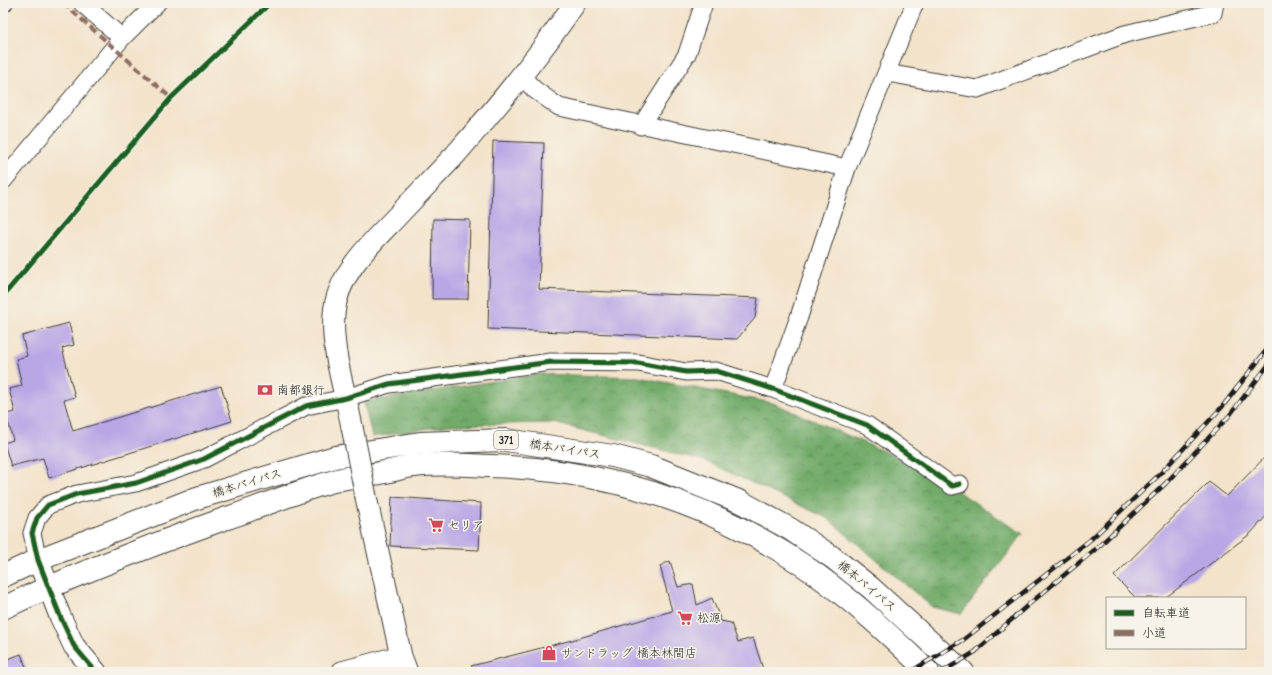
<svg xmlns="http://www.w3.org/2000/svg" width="1272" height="675" viewBox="0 0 1272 675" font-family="'Comic Neue','Klee One',sans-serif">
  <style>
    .forest { fill: url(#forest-crowns); stroke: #466342 }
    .building { fill: #b8a6e5 }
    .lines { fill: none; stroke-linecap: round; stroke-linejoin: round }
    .minor-casing { stroke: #3c3a36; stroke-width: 19 }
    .tertiary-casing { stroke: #3c3a36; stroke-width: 23 }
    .trunk-casing { stroke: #3c3a36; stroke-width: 24 }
    .path { stroke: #3c3a36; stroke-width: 2.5; stroke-dasharray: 1 3; stroke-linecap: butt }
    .minor { stroke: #fff; stroke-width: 17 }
    .tertiary { stroke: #fff; stroke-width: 21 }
    .trunk { stroke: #fff; stroke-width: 22 }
    .rail-casing { stroke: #1c1c1c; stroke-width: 4.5 }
    .rail { stroke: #f7f3e8; stroke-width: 3; stroke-dasharray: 9; stroke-linecap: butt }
    .tertiary-bridge-casing { stroke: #3c3a36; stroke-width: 23; stroke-linecap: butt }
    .tertiary-bridge { stroke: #fff; stroke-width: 21 }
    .quiet { stroke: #8d6e63; stroke-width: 4; stroke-dasharray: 8 4; stroke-linecap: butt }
    .cycleway-casing { stroke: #f7f3e8; stroke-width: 8 }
    .cycleway { stroke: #1b5e20; stroke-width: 5 }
    .labels { text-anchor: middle; stroke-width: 3; stroke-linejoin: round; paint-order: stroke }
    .shield { fill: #f7f3e8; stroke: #5e5c59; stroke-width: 1 }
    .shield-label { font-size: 11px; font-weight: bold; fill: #1c1c1c }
    .poi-label { font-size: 12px; fill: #1c1c1c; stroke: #f7f3e8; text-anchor: start }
    .street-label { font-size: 12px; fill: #1c1c1c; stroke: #f7f3e8 }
  </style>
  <defs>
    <pattern id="forest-crowns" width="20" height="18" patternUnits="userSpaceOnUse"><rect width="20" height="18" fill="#71aa69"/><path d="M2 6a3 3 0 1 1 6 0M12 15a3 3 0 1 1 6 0" fill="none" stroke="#5c8a56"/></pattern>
  </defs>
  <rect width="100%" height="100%" fill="#f7f3e8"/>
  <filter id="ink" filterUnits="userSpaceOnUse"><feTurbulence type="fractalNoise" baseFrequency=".025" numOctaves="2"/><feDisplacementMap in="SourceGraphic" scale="8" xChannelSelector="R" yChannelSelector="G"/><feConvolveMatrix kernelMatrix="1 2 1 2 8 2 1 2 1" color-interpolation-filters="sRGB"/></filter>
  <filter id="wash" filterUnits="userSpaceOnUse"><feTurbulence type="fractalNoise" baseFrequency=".012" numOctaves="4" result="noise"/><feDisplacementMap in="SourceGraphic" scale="16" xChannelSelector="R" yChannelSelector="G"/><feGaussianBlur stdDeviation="0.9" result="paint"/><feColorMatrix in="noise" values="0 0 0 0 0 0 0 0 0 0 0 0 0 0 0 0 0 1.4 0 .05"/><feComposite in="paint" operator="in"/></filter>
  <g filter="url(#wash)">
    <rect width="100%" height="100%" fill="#f3e3ca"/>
    <!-- forest -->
    <path class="forest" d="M538 374 638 377 773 403 922 468 1023 534 961 614 932 607 827 518 705 461 554 423 450 425 372 437 364 402Z"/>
    <g id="blocks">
      <!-- building -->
      <path class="building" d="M493 141 544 143 539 289 758 298 755 318 737 339 488 329Z
        M433 219 470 220 468 299H432Z
        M69 323 74 345 62 348 75 397 64 400 73 431 221 386 232 421 49 478 43 458 11 466 4 443 13 440 6 414 15 412 9 389 22 386 16 359 27 356 22 336Z
        M1269 453V513L1250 534 1165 598H1136L1114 576 1209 482 1227 496Z
        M392 497 481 503 479 550 390 546Z
        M670 561 678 587 693 584 697 605 712 598 721 621 731 623 738 642 753 638 764 672H474L471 666 572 640 672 611 660 566Z
        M21 654 28 672H3V661Z"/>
    </g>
  </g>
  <g filter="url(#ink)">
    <use href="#blocks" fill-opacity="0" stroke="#3c3a36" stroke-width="1"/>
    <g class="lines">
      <!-- minor casing -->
      <g class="minor-casing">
        <path id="minor" d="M82 3 122 38
          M3 4 4 3
          M887 73 977 89 1125 34 1213 13 1215 3
          M521 76 535 90 559 107 847 168
          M641 126 687 54 704 3
          M3 181 122 38 157 3
          M773 389 799 317 847 168 915 3
          M38 560 32 533 37 518 48 505 77 494 136 483 204 459 306 406 346 398 389 384 551 362 638 363 686 372 716 371 773 389 867 425 952 486 960 484"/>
      </g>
      <!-- tertiary casing -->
      <g class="tertiary-casing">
        <path id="tertiary" d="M352 427C345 390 331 351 334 314 337 272 375 240 401 212 419 193 437 174 455 155 497 107 539 56 575 3
          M366 497 401 656 407 672
          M38 560 60 616 74 646 96 672
          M342 672 401 656"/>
      </g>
      <!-- trunk casing -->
      <g class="trunk-casing">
        <path id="trunk" d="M3 576 38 560 197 498 335 457 420 443 506 440 613 456 651 466 741 502 790 529 832 557 871 588 963 672
          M3 608C75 574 149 546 224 519 261 507 297 491 334 481 347 477 361 476 374 474 388 472 401 468 414 466 439 463 466 465 490 466 610 470 720 506 817 575 857 604 893 638 928 672"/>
      </g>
      <!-- path -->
      <path class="path" d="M3 653 9 659"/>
      <!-- minor -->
      <use href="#minor" class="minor"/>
      <!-- tertiary -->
      <use href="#tertiary" class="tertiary"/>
      <!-- trunk -->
      <use href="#trunk" class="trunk"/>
      <!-- rail casing -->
      <g class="rail-casing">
        <path id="rail" d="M910 672 963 640 1090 540 1159 475 1222 407 1269 347
          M942 672 975 652 1028 605 1098 547 1166 483 1229 416 1269 364"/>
      </g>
      <!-- rail -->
      <use href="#rail" class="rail"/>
      <!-- tertiary-bridge casing -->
      <g class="tertiary-bridge-casing">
        <path id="tertiary-bridge" d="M352 427 366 497"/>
      </g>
      <!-- tertiary-bridge -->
      <use href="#tertiary-bridge" class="tertiary-bridge"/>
      <!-- quiet -->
      <path class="quiet" d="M63 3 171 98"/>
      <!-- cycleway casing -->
      <g class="cycleway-casing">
        <path id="cycleway" d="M3 296 171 98 270 3
          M96 672 74 646 60 616 38 560 32 533 37 518 48 505 77 494 136 483 204 459 306 406 346 398 389 384 551 362 638 363 686 372 716 371 773 389 867 425 952 486 960 484"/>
      </g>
      <!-- cycleway -->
      <use href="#cycleway" class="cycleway"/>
    </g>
  </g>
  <!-- icons -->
  <defs>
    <g id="bank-bare" transform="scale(1.2)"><path d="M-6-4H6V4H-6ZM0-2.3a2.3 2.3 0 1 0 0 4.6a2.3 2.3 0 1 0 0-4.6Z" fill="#d1495b" stroke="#f7f3e8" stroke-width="2.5" paint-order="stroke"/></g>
    <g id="supermarket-bare" transform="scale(1.2)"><path d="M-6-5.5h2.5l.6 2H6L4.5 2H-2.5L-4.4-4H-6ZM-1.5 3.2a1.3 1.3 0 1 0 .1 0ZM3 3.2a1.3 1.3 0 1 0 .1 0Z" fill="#d1495b" stroke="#f7f3e8" stroke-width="2.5" paint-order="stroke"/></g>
    <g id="shop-bare" transform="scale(1.2)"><path d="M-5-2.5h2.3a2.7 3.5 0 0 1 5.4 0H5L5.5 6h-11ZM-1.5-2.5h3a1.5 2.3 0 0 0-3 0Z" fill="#d1495b" stroke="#f7f3e8" stroke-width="2.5" paint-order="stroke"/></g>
  </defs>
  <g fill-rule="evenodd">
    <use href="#bank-bare" x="265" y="390"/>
    <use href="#supermarket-bare" x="436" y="525"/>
    <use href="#supermarket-bare" x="685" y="618"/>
    <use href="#shop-bare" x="549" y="653"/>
  </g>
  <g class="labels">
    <!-- shield labels -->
    <rect class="shield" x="494" y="431" width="24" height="18" rx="3"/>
    <g class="shield-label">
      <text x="506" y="444">371</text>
    </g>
    <!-- poi labels -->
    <g class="poi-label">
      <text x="277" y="394">南都銀行</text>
      <text x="448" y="529">セリア</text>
      <text x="697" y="622">松源</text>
      <text x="561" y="657">サンドラッグ 橋本林間店</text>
    </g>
    <!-- street labels -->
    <g class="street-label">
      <text transform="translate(565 449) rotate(9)" y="4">橋本バイパス</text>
      <text transform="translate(247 483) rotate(-17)" y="4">橋本バイパス</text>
      <text transform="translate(867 586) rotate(40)" y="4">橋本バイパス</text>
    </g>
  </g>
  <!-- margin -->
  <rect width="1272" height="675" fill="none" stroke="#f7f3e8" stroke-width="16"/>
  <!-- legend -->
  <rect x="1106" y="597" width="140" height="52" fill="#f7f3e8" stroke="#9f9d96"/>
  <rect x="1114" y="610" width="20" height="6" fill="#1b5e20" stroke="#9f9d96"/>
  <text x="1142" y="617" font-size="12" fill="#1c1c1c">自転車道</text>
  <rect x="1114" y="630" width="20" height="6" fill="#8d6e63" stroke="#9f9d96"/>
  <text x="1142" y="637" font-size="12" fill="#1c1c1c">小道</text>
</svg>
